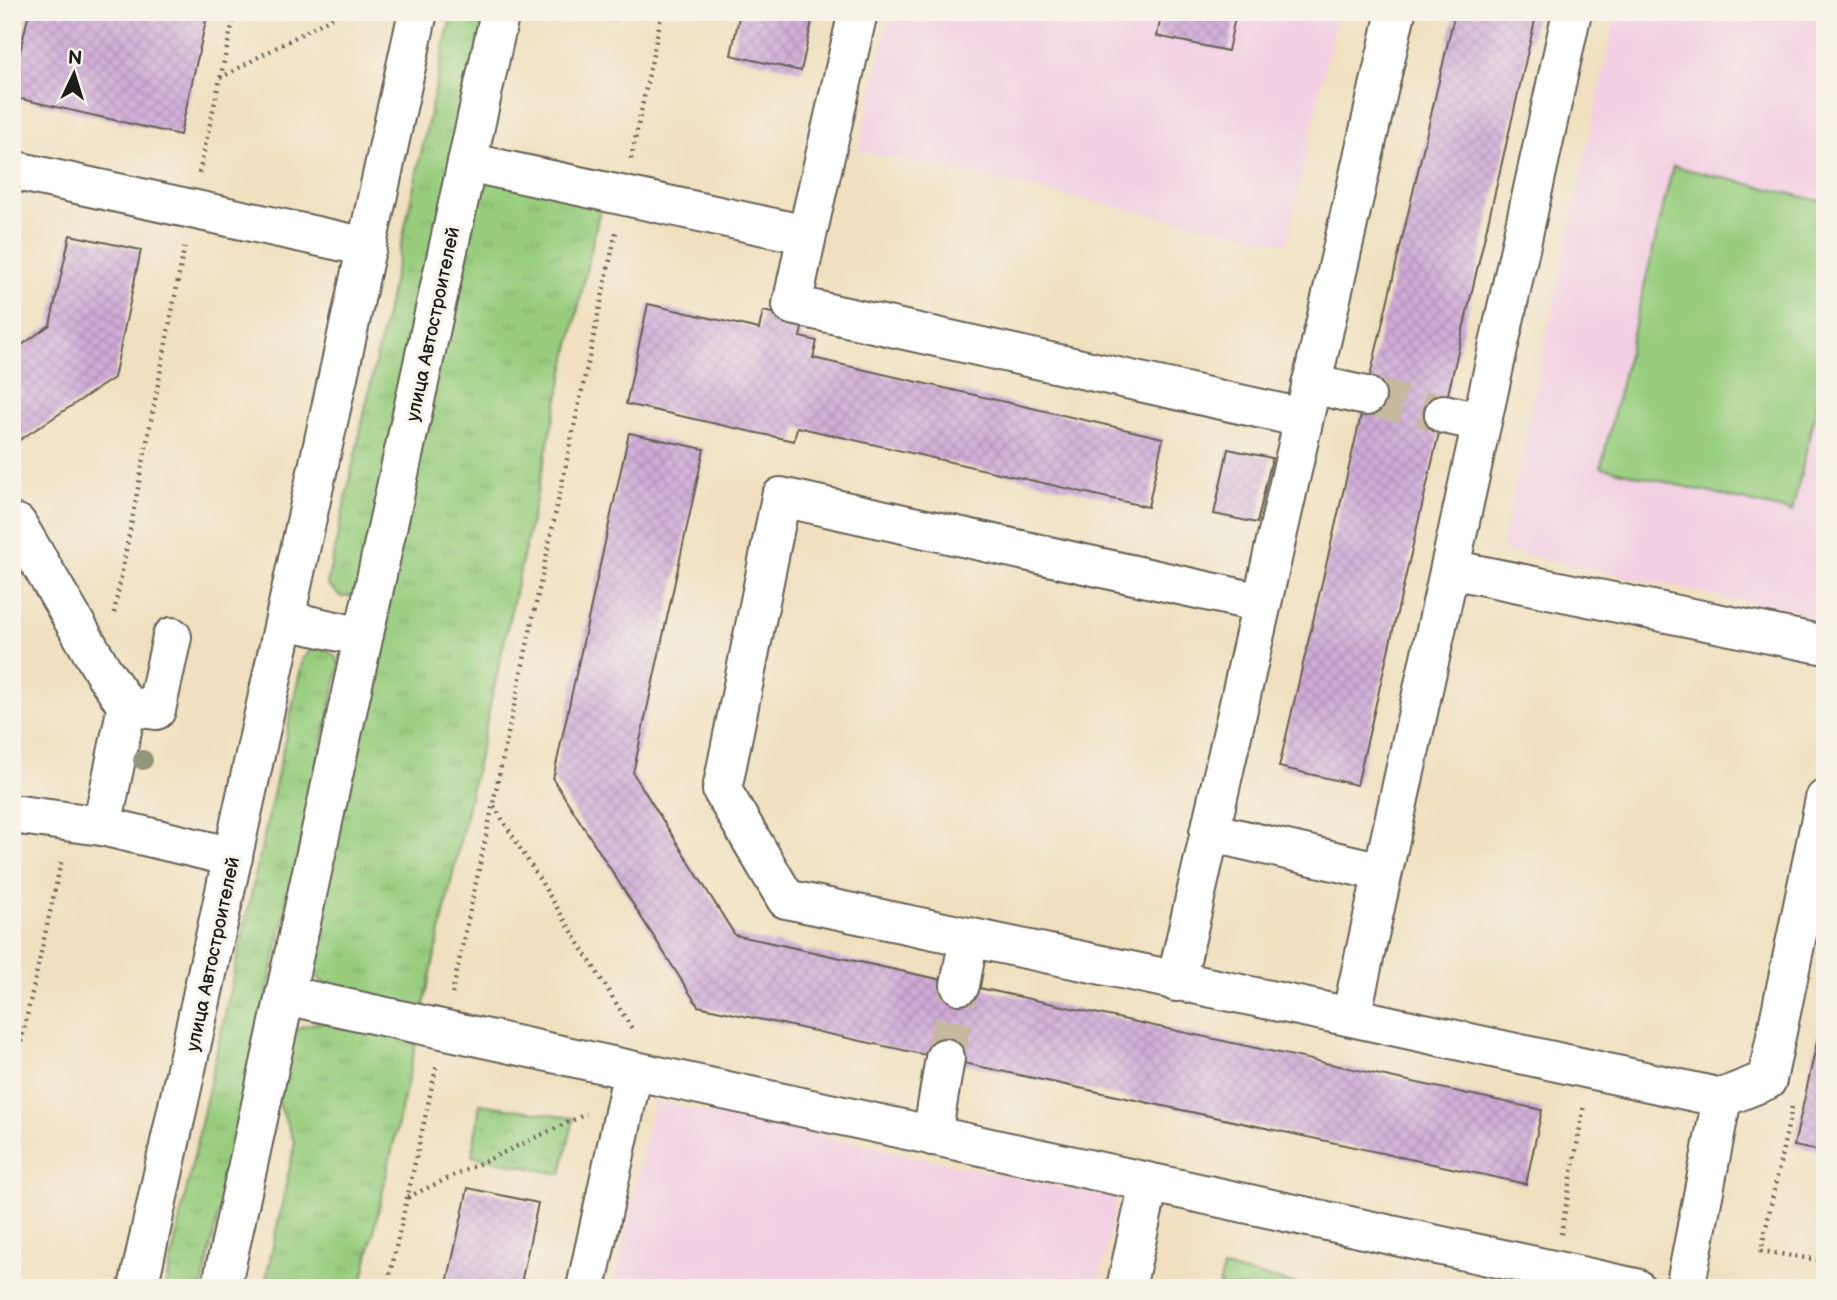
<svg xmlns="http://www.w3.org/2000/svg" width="1837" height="1300" viewBox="0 0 1837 1300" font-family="'Balsamiq Sans',sans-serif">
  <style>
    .built { fill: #f2cfe2 }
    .grass { fill: url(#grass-tufts); stroke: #5a744d; stroke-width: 2 }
    .park { fill: url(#park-crowns); stroke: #5a744d; stroke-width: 2 }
    .pitch { fill: #98cd7e; stroke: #5a744d; stroke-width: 2 }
    .building { fill: url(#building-cross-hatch) }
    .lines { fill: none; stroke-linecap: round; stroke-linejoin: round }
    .minor-tunnel { stroke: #c6b99f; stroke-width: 38; stroke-dasharray: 38 19; stroke-linecap: butt }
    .minor-casing { stroke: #666155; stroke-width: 42 }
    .major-casing { stroke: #666155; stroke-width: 42 }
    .path { stroke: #666155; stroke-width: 4.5; stroke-dasharray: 2 5; stroke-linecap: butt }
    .minor { stroke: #fff; stroke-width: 38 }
    .major { stroke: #fff; stroke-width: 38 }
    .tree { fill: #939678 }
    .labels { text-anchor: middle; stroke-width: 6; stroke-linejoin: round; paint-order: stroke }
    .street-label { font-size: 19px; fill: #1c1c1c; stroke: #f7f3e8 }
  </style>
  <defs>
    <pattern id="grass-tufts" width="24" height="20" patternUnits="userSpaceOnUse" patternTransform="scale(1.75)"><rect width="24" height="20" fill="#98cd7e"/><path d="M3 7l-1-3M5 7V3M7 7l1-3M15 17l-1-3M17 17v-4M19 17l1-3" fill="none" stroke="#82af6c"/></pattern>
    <pattern id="park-crowns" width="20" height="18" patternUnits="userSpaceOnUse" patternTransform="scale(1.75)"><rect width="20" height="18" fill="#98cd7e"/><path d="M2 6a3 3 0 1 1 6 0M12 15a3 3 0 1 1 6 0" fill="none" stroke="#82af6c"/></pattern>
    <pattern id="building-cross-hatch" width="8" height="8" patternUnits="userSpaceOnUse" patternTransform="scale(1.75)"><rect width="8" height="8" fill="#cfabd7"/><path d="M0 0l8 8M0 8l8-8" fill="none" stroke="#b193b8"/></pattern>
  </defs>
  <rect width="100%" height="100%" fill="#f7f3e8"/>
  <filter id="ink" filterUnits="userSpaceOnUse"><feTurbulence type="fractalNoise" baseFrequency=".0143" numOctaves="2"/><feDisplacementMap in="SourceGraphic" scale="14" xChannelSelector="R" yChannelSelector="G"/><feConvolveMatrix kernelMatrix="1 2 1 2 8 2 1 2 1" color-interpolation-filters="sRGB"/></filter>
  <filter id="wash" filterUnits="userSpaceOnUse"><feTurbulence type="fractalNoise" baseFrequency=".00686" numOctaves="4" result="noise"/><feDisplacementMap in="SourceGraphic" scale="28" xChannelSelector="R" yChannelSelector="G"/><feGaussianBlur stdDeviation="1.57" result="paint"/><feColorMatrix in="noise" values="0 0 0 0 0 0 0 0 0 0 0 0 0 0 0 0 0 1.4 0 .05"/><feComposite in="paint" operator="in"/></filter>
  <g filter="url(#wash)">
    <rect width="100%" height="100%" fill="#f0e0c0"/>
    <!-- built -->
    <path class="built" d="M890 12H1337L1287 244 859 151Z
      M1616 12H1825V619L1501 550Z
      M654 1101 1117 1199 1098 1288H614Z"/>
    <!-- grass -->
    <path class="grass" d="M452 12H490L361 595 341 597 327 584Z
      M485 179 602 200 423 1009 325 984 315 975 308 962 468 198Z
      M319 648C330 650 334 654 340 664L202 1288H165L303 658 311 650Z
      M322 1022 417 1039 361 1288H259L266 1279 295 1143 274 1092 293 1031 303 1026Z"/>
    <!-- park -->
    <path class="park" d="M480 1104 574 1118 561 1174 472 1156Z
      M1223 1268 1316 1288H1219Z"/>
    <!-- pitch -->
    <path class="pitch" d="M1673 166 1825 202V368L1792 512 1601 467Z"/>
    <g id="blocks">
      <!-- building -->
      <path class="building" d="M29 12H208L180 135 12 97V87Z
        M590 12H619L617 19Z
        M740 12H814L801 71 731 55Z
        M1162 12H1236L1228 51 1157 36Z
        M1455 12H1537L1357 785 1279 767Z
        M70 235 141 250 114 378 12 445V352L50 325Z
        M648 304 759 329 763 311 804 320 800 337 817 341 813 358 1163 438 1148 507 797 427 794 441 626 404Z
        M629 433 704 449 633 773 735 935 1542 1110 1526 1184 698 1006 553 779Z
        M1228 449 1272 458 1257 523 1214 514Z
        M1824 1010 1825 1011V1152L1794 1146Z
        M468 1188 538 1203 520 1288H446Z"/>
    </g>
  </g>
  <g filter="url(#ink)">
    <use href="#blocks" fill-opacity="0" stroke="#666155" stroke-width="2"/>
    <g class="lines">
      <!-- minor-tunnel -->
      <path class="minor-tunnel" d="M1366 396 1444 414
        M945 1058 960 985"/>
      <!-- minor casing -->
      <g class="minor-casing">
        <path id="minor" d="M467 162 807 235 792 305 1303 418
          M12 170 367 247
          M807 235 858 12
          M1311 384 1366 396
          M1444 414 1481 422
          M17 524 103 671 127 706 102 826
          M1450 569 1825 645
          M1261 603 781 497 722 790 786 899 1351 1017 1722 1098 1767 1080 1825 799
          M127 706 156 710 172 637
          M12 814 102 826 233 857
          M1209 832 1382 872
          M1176 982 1396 12
          M960 985 969 937
          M285 995 1636 1288
          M1351 1017 1572 12
          M932 1136 945 1058
          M586 1288 633 1071
          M1126 1288 1149 1183
          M1685 1288 1722 1098"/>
      </g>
      <!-- major casing -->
      <g class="major-casing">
        <path id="major" d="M285 620 363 637
          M138 1288 418 12
          M221 1288 500 12"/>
      </g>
      <!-- path -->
      <path class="path" d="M220 78 342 12
        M631 159 662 12
        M199 173 235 12
        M114 613 185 244
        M494 806 634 1032
        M452 994 616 232
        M12 1083 62 858
        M1792 1107 1761 1251 1825 1261
        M408 1197 586 1114
        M1561 1234 1584 1105
        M387 1288 437 1064
        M1422 1288 1433 1281"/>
      <!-- minor -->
      <use href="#minor" class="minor"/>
      <!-- major -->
      <use href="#major" class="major"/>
    </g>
    <!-- trees -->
    <circle class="tree" cx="143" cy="760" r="10"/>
  </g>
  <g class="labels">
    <!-- street labels -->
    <g class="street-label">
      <text transform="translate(432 324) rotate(-78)" y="7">улица Автостроителей</text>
      <text transform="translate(212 954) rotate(-78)" y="7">улица Автостроителей</text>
    </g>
  </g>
  <!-- margin -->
  <rect width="1837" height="1300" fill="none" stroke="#f7f3e8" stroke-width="42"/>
  <!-- north arrow -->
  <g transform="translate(74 74) rotate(4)" stroke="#f7f3e8" stroke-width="5" paint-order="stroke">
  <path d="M0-5L12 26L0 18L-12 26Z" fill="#1c1c1c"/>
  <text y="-10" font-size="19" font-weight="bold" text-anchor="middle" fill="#1c1c1c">N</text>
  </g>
</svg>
